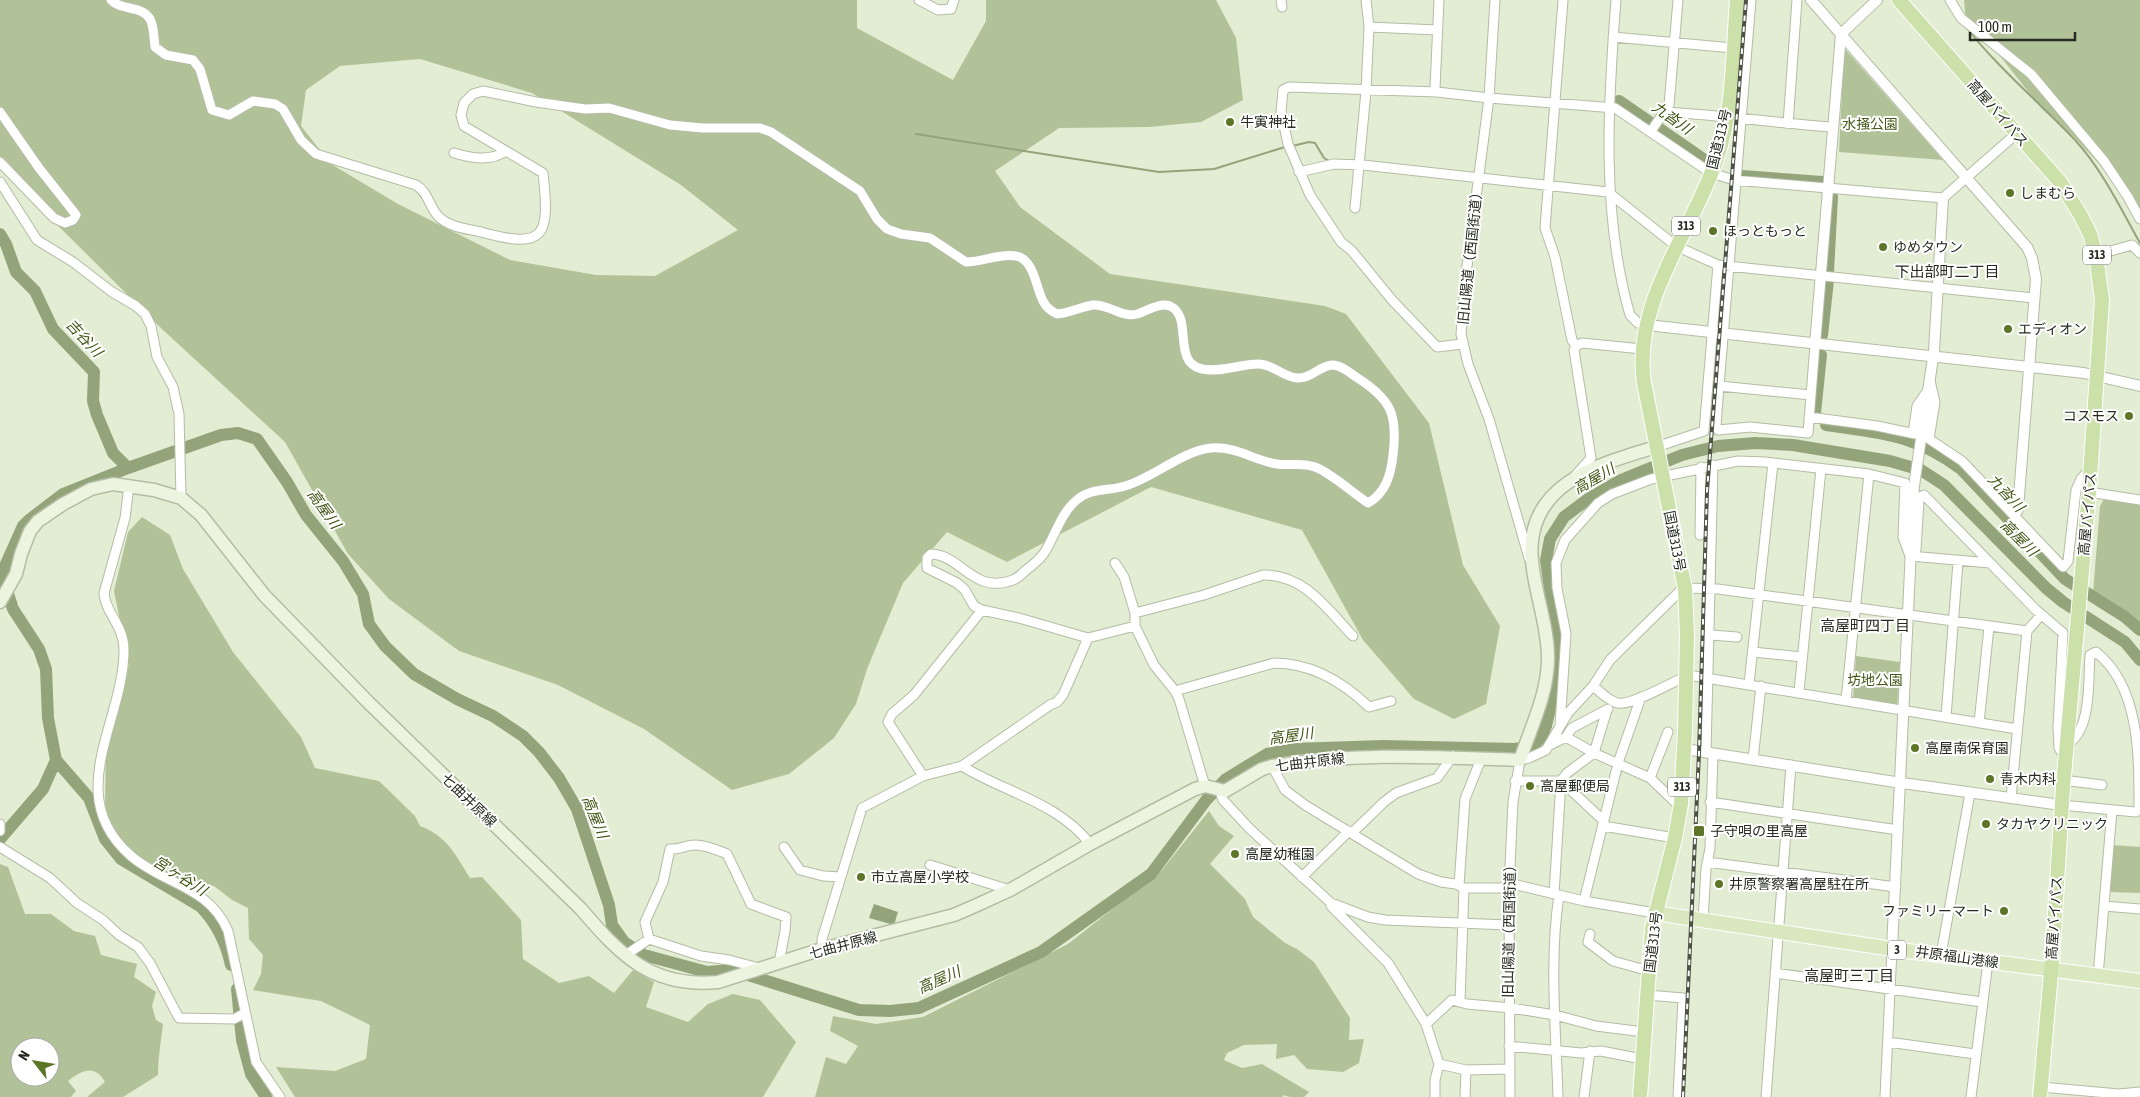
<svg xmlns="http://www.w3.org/2000/svg" width="2140" height="1097" viewBox="0 0 2140 1097" font-family="'Asap Condensed','Noto Sans JP',sans-serif">
  <style>
    .green { fill: #b2c298; fill-rule: evenodd }
    .water { fill: #94a47a }
    .lines { fill: none; stroke-linecap: round; stroke-linejoin: round }
    .stream { stroke: #94a47a; stroke-width: 2 }
    .river { stroke: #94a47a; stroke-width: 12 }
    .minor-casing { stroke: #b3bda4; stroke-width: 11 }
    .tertiary-casing { stroke: #b3bda4; stroke-width: 12 }
    .secondary-casing { stroke: #b3bda4; stroke-width: 15 }
    .primary-casing { stroke: #fff; stroke-width: 16 }
    .trunk-casing { stroke: #fff; stroke-width: 16 }
    .minor { stroke: #fff; stroke-width: 9 }
    .tertiary { stroke: #fff; stroke-width: 10 }
    .secondary { stroke: #ecf4df; stroke-width: 12 }
    .primary { stroke: #d9e8bf; stroke-width: 14 }
    .trunk { stroke: #cce0aa; stroke-width: 14 }
    .rail-casing { stroke: #4d5245; stroke-width: 4 }
    .rail { stroke: #fff; stroke-width: 2; stroke-dasharray: 5.5; stroke-linecap: butt }
    .poi-dot { fill: #5d7527; stroke: #fff; stroke-width: 2 }
    .labels { text-anchor: middle; stroke-width: 4; stroke-linejoin: round; paint-order: stroke }
    .shield { fill: #fff; stroke: #676a63; stroke-width: 1 }
    .shield-label { font-size: 12px; font-weight: bold; fill: #262a20 }
    .street-label { font-size: 14px; fill: #262a20; stroke: #fff }
    .poi-label { font-size: 14px; fill: #262a20; stroke: #fff; text-anchor: start }
    .park-label { font-size: 14px; fill: #465a19; stroke: #fff }
    .water-label { font-size: 15px; font-style: italic; fill: #415513; stroke: #fff }
    .neighbourhood-label { font-size: 15px; fill: #262a20; stroke: #fff }
  </style>
  <rect width="100%" height="100%" fill="#e2edd3"/>
  <!-- green -->
  <path class="green" d="M0 0H857V28L953 80 986 21V0H1216L1236 38 1243 100 1201 122 1149 127 1059 128 995 171 1020 207 1110 274 1325 306 1346 314 1429 423 1463 565 1500 626 1486 704 1454 719 1414 699 1363 640 1302 530 1151 487 1007 562 947 532 903 583 867 669 856 704 834 738 789 774 732 790 644 729 558 685 459 651 389 599 348 554 285 442 163 330 0 168ZM420 59 532 93 681 185 738 230 655 276 596 275 510 260 398 204 331 164 301 126 306 90 340 66Z
    M1964 0H2140V214L2129 196 2074 137 2042 109 2000 56 1966 23Z
    M1844 48 1943 160 1839 152Z
    M2104 499 2140 505V625L2093 593 2100 506Z
    M142 517 170 535 183 569 233 652 301 737 315 768 379 781 415 816 420 826C448 837 454 853 470 878L482 877 521 920 523 959 559 983 589 976 614 993 633 970 654 982 646 1007 688 1022 708 1004 733 994 760 1000 796 1042 763 1097H295L276 1067 335 1071 366 1059 370 1025 321 1001 253 990 261 974 263 955 249 939 248 908 232 900 214 886 179 883 135 858 121 842 105 812 106 739 129 665 114 591 128 532Z
    M1856 656 1900 662 1897 706 1853 698Z
    M1209 811 1219 826 1234 836 1210 864 1245 899 1253 917 1285 943 1297 949 1314 962 1350 1018 1349 1040 1364 1039 1359 1063 1343 1072 1307 1069 1294 1055 1276 1059 1277 1044 1244 1045 1227 1053 1224 1060 1242 1068 1262 1064 1309 1092 1304 1097H1290L1283 1095V1097H815L826 1057 846 1064 858 1046 830 1031 833 1016 876 1024 923 1017 1068 944 1162 870Z
    M2112 845 2140 847V893L2109 892Z
    M0 864 8 867 25 914H51L74 931 95 936 101 955 137 964 134 977 156 992 152 1006 156 1020 163 1024C161 1042 158 1057 158 1075L123 1097H87L105 1082C95 1064 82 1070 68 1081L76 1091 71 1097H0ZM20 1047H50V1077H20Z"/>
  <!-- water -->
  <path class="water" d="M874 904 898 912 894 925 869 918Z"/>
  <g class="lines">
    <!-- stream -->
    <path class="stream" d="M1966 27C1998 68 2039 102 2075 140 2101 168 2121 209 2140 243
      M916 134 1159 172 1214 169 1285 147
      M1292 146 1309 142 1315 143 1324 158 1329 161"/>
    <!-- river -->
    <path class="river" d="M1619 101 1706 161
      M1742 176 1822 182
      M0 234 6 244 16 272 35 291 53 329 94 372 93 401 97 415 113 453 128 468
      M1828 272 1832 197
      M1822 335 1828 280
      M1815 413 1821 355
      M1826 425C1881 433 1915 434 1961 469L2065 579 2125 617 2140 630
      M56 760 89 798 105 839 121 859 200 906C217 923 226 942 231 965
      M0 839 43 789 56 760 48 718 46 669 39 649 13 609 3 578 6 564 23 526 29 520 63 494 128 468 221 435 238 433 257 439 287 482 306 515 343 561 363 594 369 624 385 646 414 674 457 699 493 716 523 736 539 752 559 778 577 809 609 905 612 925 624 942 644 955 707 972 732 970 859 1010 890 1011 919 1008 1041 952 1151 874 1207 799 1226 779 1267 754 1293 749 1383 746 1515 749 1532 746 1541 738 1546 726 1554 691 1557 640 1546 560 1550 539 1564 517 1588 499 1621 480 1682 455 1718 446 1755 443 1793 445 1890 461 1921 470 1944 485 2046 588 2063 602 2125 642 2140 660
      M237 989 242 1040 251 1074 266 1097"/>
    <!-- minor casing -->
    <g class="minor-casing">
      <path id="minor" d="M111 0C121 11 142 5 150 19 154 26 154 39 155 47L166 55 193 60 200 69 212 110 229 115 253 101 275 104 283 109 301 140 316 154 416 185C428 192 429 206 438 216 448 227 468 229 481 232 546 250 550 236 543 173L464 126 461 115 464 103 473 94 483 91 536 102 585 109 609 108 670 125 703 128H760L771 132 860 191 877 219 887 229 901 234 930 238 966 262C983 262 1000 253 1016 256 1034 259 1036 288 1043 301 1046 308 1051 311 1057 314 1069 313 1081 307 1093 305 1109 304 1121 318 1137 314 1147 311 1160 302 1170 306 1194 317 1171 362 1202 369 1220 373 1240 364 1258 364 1273 364 1283 377 1297 378 1311 379 1319 366 1332 365 1341 365 1349 372 1356 377 1391 399 1398 414 1393 455 1391 474 1386 493 1368 503 1353 493 1331 473 1315 467 1303 462 1289 466 1277 464 1255 461 1236 446 1211 448 1182 451 1153 478 1125 486 1109 491 1091 488 1078 499 1062 511 1056 533 1046 550 1042 558 1033 565 1025 571 1022 574 1018 578 1013 580 973 595 962 555 931 554L927 558V568L957 583 965 590 974 606 982 610 1019 618 1088 638 1135 626
        M919 0 938 10 951 9 954 0
        M1281 0 1282 7
        M1439 0 1435 88 1437 92 1489 98 1615 108 1711 173 1734 180 1943 198 2016 134
        M1495 0 1489 98 1466 274 1461 334 1468 364 1489 419 1529 558
        M1563 0 1545 228 1555 257 1572 340 1576 346 1574 350 1591 458 1575 476
        M1616 0C1608 103 1601 215 1630 315L1638 323 1647 325
        M1751 0 1719 386 1811 395
        M1950 0 1961 18 2031 74 2104 161 2128 197 2140 219
        M1369 27 1437 30
        M1613 37 1733 48
        M1437 92 1289 87 1283 90 1281 112 1288 144 1310 195 1341 242 1352 251 1392 300 1437 347 1462 344
        M0 112 39 168 73 211 76 215 73 220 65 223 54 218 0 162
        M1665 112C1721 115 1776 123 1832 127
        M1788 124 1797 0
        M1651 131 1669 105 1678 0
        M454 153C471 158 490 162 506 151
        M1299 172 1334 164 1363 165 1608 192 1676 246 1718 265 2034 298
        M0 182 37 240 73 262 112 292 136 306 145 314 151 326 157 357 173 387 179 414 181 498
        M1355 208 1366 91 1369 27 1366 0
        M2096 255 2132 245 2140 253
        M1576 346 1582 343 1642 349
        M1930 381 1935 402 1929 439 1962 461 2063 567 2068 561 2076 490 2081 479 2090 469
        M1719 386 1716 426 1718 430 1750 427 1808 433 1815 345
        M1809 417 1877 426 1915 434
        M1913 433 1917 406 1928 390
        M1656 447 1704 431 1718 265
        M129 486 125 518 104 593C105 613 124 625 124 650 124 722 61 795 131 856 165 885 209 886 228 931L256 1062 280 1097
        M2089 492 2140 500
        M1700 535 1701 467
        M1910 556 1916 550 1919 501 1920 497 1924 495 2036 610 2063 633 2058 727 2059 748 2066 759
        M1910 556 1990 563
        M1115 563 1124 577 1135 613V626L1154 665 1175 691 1179 699 1205 786
        M1135 613 1204 595 1263 575C1304 574 1327 609 1353 636
        M2027 631 2041 615
        M1711 635 1737 637
        M1753 652 1802 657
        M1749 684 1773 463
        M1593 686C1599 691 1610 702 1618 703 1632 706 1672 682 1687 676H1694L2017 729
        M1175 691 1274 663C1311 663 1343 682 1369 707L1391 701
        M1799 692 1821 469
        M1846 700 1869 474
        M1946 717 1958 562
        M1979 723 1989 627
        M1560 725 1566 634 1557 588 1556 563 1565 540 1598 503 1612 494 1651 479 1738 461 1765 462 1869 474 1905 483 1903 537 1910 556
        M1566 737 1594 753 1650 778 1675 802 1681 804
        M1550 745 1566 737 1572 728 1608 709
        M1706 753 1713 465
        M1753 760 1761 686
        M962 766C1004 792 1059 803 1090 844
        M1272 766 1285 790 1305 805 1418 874 1441 882 1456 884 1464 888H1509
        M923 776 888 722 892 714 914 695 982 610
        M1650 778 1668 732
        M2063 780 2102 785
        M1515 781H1561L1567 773 1594 753 1607 710
        M1561 781 1604 821
        M1220 791 1223 800 1250 829 1331 903V906L1388 963 1426 1024 1439 1064 1435 1080V1097
        M1710 802 1898 830
        M2061 805 2136 812 2139 809C2139 755 2140 687 2096 652L2090 655C2088 680 2092 731 2067 744
        M0 824V831
        M1603 826 1675 838
        M1352 833 1384 802 1396 793 1437 778 1453 756
        M0 847 50 878 77 903 103 920 119 935 138 947 150 963 179 1018 234 1019 245 1013
        M784 847 800 870 823 876 841 877
        M1707 862 1896 887
        M930 865 1010 890
        M1302 877 1349 831
        M1509 883 1584 901 1655 913
        M1459 885 1465 799 1481 759
        M1554 894 1561 781
        M1584 901 1618 763 1641 697
        M1331 903 1368 917 1385 920 1508 925
        M2104 906 2140 909
        M1703 921 1706 869 1710 848 1713 754
        M1590 934 1588 942 1613 961 1649 971
        M649 939 645 922 663 882 670 849C679 850 686 845 695 845 706 845 717 850 727 854L751 904 786 917 785 931 779 963
        M822 949V939L862 808 923 776 962 766 1050 705 1057 702 1063 695 1088 638
        M626 955 649 939 701 956 729 960 759 968
        M1941 955 1970 793
        M1775 973 1982 1002
        M2098 976 2112 810
        M1647 995 1683 998 1678 1097
        M1460 1002 1464 888
        M1426 1024 1452 1000 1467 1004 1511 1008 1555 1015 1596 1026 1644 1032
        M1888 1042 1975 1054
        M1509 1046 1581 1053 1601 1051 1642 1059
        M1439 1064 1466 1070 1509 1069
        M2041 1087 2119 1094 2140 1092
        M1465 1097 1466 1070
        M1510 1097 1509 888 1513 802 1520 760 1529 758 1546 750 1568 713 1593 686 1610 660 1680 591 1685 588 1718 589 2027 631 2011 798
        M1558 1097C1556 1030 1549 961 1559 895
        M1584 1097 1590 1051
        M1766 1097 1791 765
        M1885 1097 1892 949
        M1971 1097 1988 962"/>
    </g>
    <!-- tertiary casing -->
    <g class="tertiary-casing">
      <path id="tertiary" d="M1811 0 2027 247 2032 258 2036 279 2018 509 2015 515
        M1647 325 2084 373 2140 386
        M1815 345 1841 34 1877 0
        M1685 749 1895 782 2061 805
        M1892 949 1914 486 1934 351 1943 198"/>
    </g>
    <!-- secondary casing -->
    <g class="secondary-casing">
      <path id="secondary" d="M0 602 16 574 21 554 30 531 38 521 63 504 91 489 113 484 154 490 181 498 201 515 264 595 368 702 581 909C621 956 652 988 718 982L822 949 954 915 977 905 1010 890 1090 844 1195 789 1205 786 1225 791 1262 769 1272 766C1357 752 1435 757 1520 760 1531 727 1548 694 1548 658 1548 625 1535 594 1532 561 1524 484 1599 464 1656 447"/>
    </g>
    <!-- primary casing -->
    <g class="primary-casing">
      <path id="primary" d="M1655 913 1892 949 2140 981"/>
    </g>
    <!-- trunk casing -->
    <g class="trunk-casing">
      <path id="trunk" d="M1899 0 2060 182 2081 216 2090 234 2096 255 2102 300 2089 492 2063 787 2052 961 2040 1097
        M1640 1097 1652 928 1675 838 1681 804 1685 732 1687 635 1685 588 1644 383C1632 300 1694 230 1718 155 1734 106 1733 51 1737 0"/>
    </g>
    <!-- minor -->
    <use href="#minor" class="minor"/>
    <!-- tertiary -->
    <use href="#tertiary" class="tertiary"/>
    <!-- secondary -->
    <use href="#secondary" class="secondary"/>
    <!-- primary -->
    <use href="#primary" class="primary"/>
    <!-- trunk -->
    <use href="#trunk" class="trunk"/>
    <!-- rail casing -->
    <g class="rail-casing">
      <path id="rail" d="M1683 1097 1699 753 1707 491 1746 0"/>
    </g>
    <!-- rail -->
    <use href="#rail" class="rail"/>
  </g>
  <!-- markers -->
  <g class="poi-dot">
    <circle cx="1230" cy="122" r="5"/>
    <circle cx="2010" cy="193" r="5"/>
    <circle cx="1713" cy="231" r="5"/>
    <circle cx="1883" cy="247" r="5"/>
    <circle cx="2008" cy="329" r="5"/>
    <circle cx="2129" cy="416" r="5"/>
    <circle cx="1915" cy="748" r="5"/>
    <circle cx="1990" cy="779" r="5"/>
    <circle cx="1530" cy="786" r="5"/>
    <circle cx="1986" cy="824" r="5"/>
    <rect x="1693" y="825" width="12" height="12" rx="2.5"/>
    <circle cx="1235" cy="854" r="5"/>
    <circle cx="861" cy="877" r="5"/>
    <circle cx="1719" cy="884" r="5"/>
    <circle cx="2004" cy="911" r="5"/>
  </g>
  <g class="labels">
    <!-- shield labels -->
    <g class="shield">
      <rect x="1672" y="216.5" width="28" height="19" rx="4"/>
      <rect x="2083" y="245.5" width="28" height="19" rx="4"/>
      <rect x="1668" y="777.5" width="28" height="19" rx="4"/>
      <rect x="1888" y="940.5" width="18" height="19" rx="4"/>
    </g>
    <g class="shield-label">
      <text x="1686" y="230">313</text>
      <text x="2097" y="259">313</text>
      <text x="1682" y="791">313</text>
      <text x="1897" y="954">3</text>
    </g>
    <!-- street labels -->
    <g class="street-label">
      <text transform="translate(1998 113) rotate(49)" y="5">高屋バイパス</text>
      <text transform="translate(1719 139) rotate(-76)" y="5">国道313号</text>
      <text transform="translate(1470 255) rotate(-84)" y="5">旧山陽道（西国街道）</text>
      <text transform="translate(2087 514) rotate(-85)" y="5">高屋バイパス</text>
      <text transform="translate(1675 541) rotate(79)" y="5">国道313号</text>
      <text transform="translate(1310 762) rotate(-7)" y="5">七曲井原線</text>
      <text transform="translate(469 800) rotate(44)" y="5">七曲井原線</text>
      <text transform="translate(2054 918) rotate(-86)" y="5">高屋バイパス</text>
      <text transform="translate(1509 928) rotate(-89)" y="5">旧山陽道（西国街道）</text>
      <text transform="translate(1653 942) rotate(-83)" y="5">国道313号</text>
      <text transform="translate(843 945) rotate(-15)" y="5">七曲井原線</text>
      <text transform="translate(1957 957) rotate(8)" y="5">井原福山港線</text>
    </g>
    <!-- poi labels -->
    <g class="poi-label">
      <text x="1240" y="127">牛寅神社</text>
      <text x="2020" y="198">しまむら</text>
      <text x="1723" y="236">ほっともっと</text>
      <text x="1893" y="252">ゆめタウン</text>
      <text x="2018" y="334">エディオン</text>
      <text x="2119" y="421" text-anchor="end">コスモス</text>
      <text x="1925" y="753">高屋南保育園</text>
      <text x="2000" y="784">青木内科</text>
      <text x="1540" y="791">高屋郵便局</text>
      <text x="1996" y="829">タカヤクリニック</text>
      <text x="1710" y="836">子守唄の里高屋</text>
      <text x="1245" y="859">高屋幼稚園</text>
      <text x="871" y="882">市立高屋小学校</text>
      <text x="1729" y="889">井原警察署高屋駐在所</text>
      <text x="1994" y="916" text-anchor="end">ファミリーマート</text>
    </g>
    <!-- park labels -->
    <g class="park-label">
      <text x="1870" y="129">水掻公園</text>
      <text x="1875" y="685">坊地公園</text>
    </g>
    <!-- water labels -->
    <g class="water-label">
      <text transform="translate(1672 118) rotate(35)" y="5">九沓川</text>
      <text transform="translate(84 338) rotate(47)" y="5">吉谷川</text>
      <text transform="translate(1594 479) rotate(-30)" y="5">高屋川</text>
      <text transform="translate(2006 493) rotate(47)" y="5">九沓川</text>
      <text transform="translate(324 509) rotate(54)" y="5">高屋川</text>
      <text transform="translate(2019 538) rotate(45)" y="5">高屋川</text>
      <text transform="translate(1291 736) rotate(-8)" y="5">高屋川</text>
      <text transform="translate(595 817) rotate(68)" y="5">高屋川</text>
      <text transform="translate(180 876) rotate(32)" y="5">宮ヶ谷川</text>
      <text transform="translate(939 980) rotate(-24)" y="5">高屋川</text>
    </g>
    <!-- neighbourhood labels -->
    <g class="neighbourhood-label">
      <text x="1947" y="277">下出部町二丁目</text>
      <text x="1865" y="631">高屋町四丁目</text>
      <text x="1849" y="981">高屋町三丁目</text>
    </g>
  </g>
  <!-- north arrow -->
  <g transform="translate(35 1062) rotate(301)"><circle r="24" fill="#ffffff" stroke="#a8aaa6"/>
  <path d="M0-4L9 19L0 12L-9 19Z" fill="#5d7527"/>
  <text y="-8" font-size="14" font-weight="bold" text-anchor="middle" fill="#262a20">N</text>
  </g>
  <!-- scale -->
  <path d="M1970 32v8h105v-8" fill="none" stroke="#262a20" stroke-width="2.5"/>
  <text x="1978" y="32" font-size="15" fill="#262a20" stroke="#ffffff" stroke-width="4" paint-order="stroke">100 m</text>
</svg>
